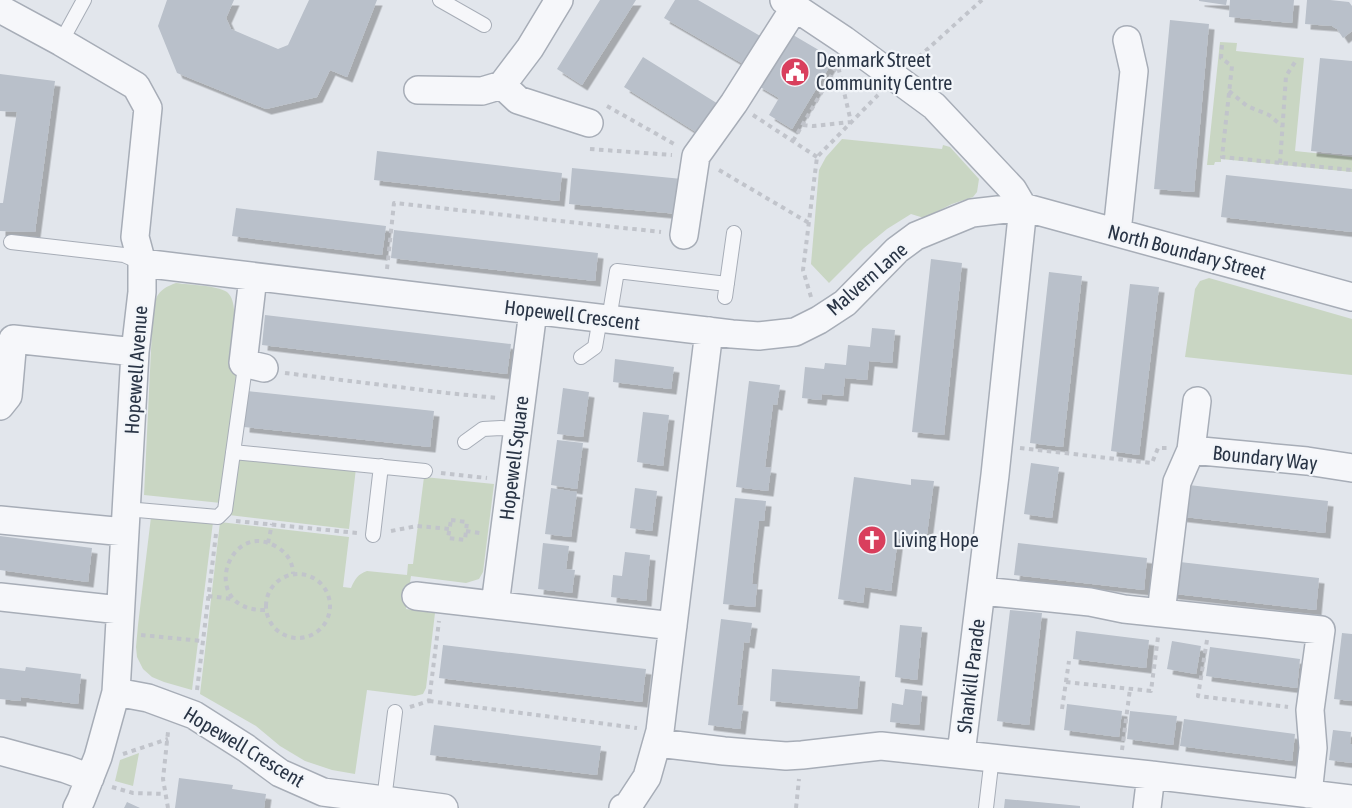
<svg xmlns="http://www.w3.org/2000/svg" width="1352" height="808" viewBox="0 0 1352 808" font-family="'Asap Condensed',sans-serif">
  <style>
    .green { fill: #c9d6c3 }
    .building { fill: #b9c0ca; filter: url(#shadow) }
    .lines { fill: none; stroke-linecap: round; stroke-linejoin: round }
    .lane-casing { stroke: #a7adb7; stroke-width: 16 }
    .street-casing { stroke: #a7adb7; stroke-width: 30 }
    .path { stroke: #c1c4cb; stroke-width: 4; stroke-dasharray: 4.5 4.5; stroke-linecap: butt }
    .lane { stroke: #f6f7fa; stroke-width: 14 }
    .street { stroke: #f6f7fa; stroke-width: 27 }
    .labels { text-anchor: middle; stroke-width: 4.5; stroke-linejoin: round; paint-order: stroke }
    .poi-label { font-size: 20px; fill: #293445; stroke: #f2f5f9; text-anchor: start }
    .street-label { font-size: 20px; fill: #293445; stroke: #f2f5f9 }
  </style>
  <defs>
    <filter id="shadow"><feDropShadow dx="5.5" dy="5.5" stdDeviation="0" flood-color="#0004"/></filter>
  </defs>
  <rect width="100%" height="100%" fill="#e2e6ec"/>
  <!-- green -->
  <path class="green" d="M1220 42 1237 43 1236 51 1304 58 1295 151 1352 157V172L1221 159V162H1215L1214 165H1207Z
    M842 139 942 149 943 145 950 147 979 179 977 192 973 197 952 204 924 218 911 214 887 229 864 248 829 283 811 264 819 170 826 157Z
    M1209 278 1352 319V375L1185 357 1195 289 1200 281Z
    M176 283C189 285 216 285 227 292 241 303 231 348 230 364L239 365 221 503 144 495 153 309C157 293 160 289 176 283Z
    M238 455 356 468 349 529 229 515Z
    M424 477 494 484 483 572 479 579 466 583 411 576 406 609 435 613 426 688 423 694 415 696 367 690 355 774 332 770 305 761 280 746 256 726 200 694 220 522 349 537 343 587 351 588C355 579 358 574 367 571L407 575 408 564H413Z
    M151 517 213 522 192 690 164 682 152 677 143 669 137 657 136 647 138 625Z
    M139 753 133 786 115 781 120 760Z"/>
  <!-- building -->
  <path class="building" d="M167 0H234L226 18 231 29 278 49 288 45 309 0H377L347 77 330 70 317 97 266 109 177 73 158 26Z
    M600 0H636L582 85 557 69Z
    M675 0H698L762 37 745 65 664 18Z
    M1199 0H1227L1226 5 1199 1Z
    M1230 0H1294L1292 23 1229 17Z
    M1307 0H1330L1349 2 1352 6V31L1343 38 1337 29 1332 26 1305 24Z
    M1170 20 1209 24 1194 192 1154 189Z
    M788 32 834 59 792 129 769 115 779 98 757 85Z
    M643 57 723 107 704 137 624 87Z
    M1320 58 1352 61V155L1311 151Z
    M0 74 55 81 35 232 0 231V203H3L17 112 0 111Z
    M377 151 562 173 559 201 374 180Z
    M572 168 682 179 678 214 569 204Z
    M1226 175 1352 189V232L1221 217Z
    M236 208 386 226 382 255 232 236Z
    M394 230 598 253 595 281 391 258Z
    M931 259 962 263 944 435 912 432Z
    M1049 272 1082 276 1063 447 1030 443Z
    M1130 284 1159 287 1139 455 1111 451Z
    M265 315 511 344 507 374 262 345Z
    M872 328 895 330 892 363 869 361 867 380 845 378 843 396 822 394 821 400 802 398 805 367 824 369 825 363 846 365 848 345 870 347Z
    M615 359 674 367 671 389 613 382Z
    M749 381 780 385 777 405 773 404 765 467 771 468 768 491 736 487Z
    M563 388 589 392 583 437 557 434Z
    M247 391 434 411 430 447 244 427Z
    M643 412 669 415 663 466 637 462Z
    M557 440 583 443 577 489 551 485Z
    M1031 463 1059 467 1052 518 1024 514Z
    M854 477 911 485V479L934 481 926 542 898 538 891 591 865 587 863 603 838 599Z
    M1180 484 1328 501 1325 533 1176 516Z
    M551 488 577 492 571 537 545 534Z
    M635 488 657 491 652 531 630 528Z
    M735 498 766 501 764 521H759L754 563 752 584H757L755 607 723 604Z
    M0 536 92 548 88 582 0 570Z
    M543 543 569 546 566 569 575 570 572 593 538 589Z
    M1018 543 1147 558 1144 590 1014 575Z
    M625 552 650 555 646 601 611 597 613 575 622 576Z
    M1171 561 1319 578 1316 610 1167 593Z
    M1010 610 1042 613 1029 725 997 721Z
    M721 619 752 623 749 643 744 642 737 705 743 706 740 729 708 725Z
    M900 625 922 627 917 680 895 677Z
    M1076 631 1149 640 1146 668 1073 659Z
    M1342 633 1352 634V701L1334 699Z
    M1172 641 1201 646 1196 674 1167 669Z
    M443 645 646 669 642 702 439 678Z
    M1210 647 1300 659 1297 688 1206 676Z
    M26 667 81 674 78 704 21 697V701L0 699V668L25 671Z
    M772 669 860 676 857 709 770 701Z
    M905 689 922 691 919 725 890 722 892 703 903 705Z
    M1067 704 1122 711 1119 737 1064 730Z
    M1130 711 1177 716 1173 745 1127 739Z
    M1184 719 1295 734 1292 761 1180 746Z
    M434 725 601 746 597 775 430 755Z
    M1333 730 1351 732 1350 744 1352 745V763L1329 760Z
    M179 778 233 785 232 789 266 794 264 808H175Z
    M1005 799 1080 806V808H1004Z
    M127 802 140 808H124Z"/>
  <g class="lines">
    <!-- lane casing -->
    <g class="lane-casing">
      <path id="lane" d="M440 0 484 25
        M61 42 84 0
        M11 242 124 255 142 263
        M725 297 734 233
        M609 319 617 271 727 284
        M581 357 595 347 600 318
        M465 442 483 429 501 428 518 430
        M233 452 425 471
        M126 509 218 517 225 510 244 374 243 363
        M373 535 381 466
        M384 800 395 712
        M986 808 992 757"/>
    </g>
    <!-- street casing -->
    <g class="street-casing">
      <path id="street" d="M784 0 844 40 934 106 1013 190 1023 207
        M0 9 61 42 136 86 148 108 135 237 142 263V292L135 352 116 692 98 757 81 800 77 808
        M502 85 518 100 589 123
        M418 90 482 91 502 85 530 48 559 0
        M1117 232 1134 71 1127 40
        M684 235 696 156 734 103 795 7
        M142 263 732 334 759 336 795 332 819 320 845 303 897 250 916 236 972 213 1023 207 1352 297
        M253 277 243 363 264 368
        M1197 401 1191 450 1307 461 1352 468
        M0 406 8 396 13 339 135 352
        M0 520 125 532
        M982 591 1090 602 1124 609 1321 630 1310 710 1313 748 1308 794
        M416 596 673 626
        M0 597 120 610
        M495 605 533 311
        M1161 613 1177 482 1191 450
        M116 692 148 698 194 715 246 748 280 773 323 792 444 808
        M658 743 724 751 786 756 802 755 881 746 1151 775 1352 799
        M0 751 66 769 90 778
        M961 754 995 475 1023 207
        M623 808 628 806 647 777 660 731 709 331
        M1147 808 1151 775"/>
    </g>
    <!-- path -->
    <path class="path" d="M1222 45 1221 58 1232 66 1222 157 1352 170
      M912 63 982 0
      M1229 91 1247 106 1269 115 1282 126
      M607 106 676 145
      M753 115 817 157
      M803 125 813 126 851 122 838 66
      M793 141 838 64
      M590 149 672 155
      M1280 163 1286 76 1295 62
      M719 170 809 223
      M387 269 394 203 661 232
      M811 297 803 270 817 157 878 95
      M285 373 447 393 498 398
      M1020 448 1152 463 1158 448H1167
      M441 473 487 478
      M451 520 467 522 465 540 448 538Z
      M236 521 357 533
      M391 531 417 526 450 529
      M466 531 480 533
      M268 543 272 524
      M266 606a32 32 0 1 1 64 0a32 32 0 1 1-64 0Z
      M208 596 233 599
      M265 610C197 611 228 517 277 547 287 553 293 562 293 574
      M141 635 202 641
      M1207 640 1198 696 1288 707
      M1066 682 1151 691 1158 637
      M197 690 216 534
      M429 701 637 728
      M410 707 429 701 439 621
      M1062 709 1069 661
      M1122 750 1130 689
      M123 754 168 739
      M112 787 133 793 165 794
      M168 808 163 779 168 732
      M796 808 799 779"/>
    <!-- lane -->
    <use href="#lane" class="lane"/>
    <!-- street -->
    <use href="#street" class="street"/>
  </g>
  <!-- icons -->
  <defs>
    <g id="civic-disc" transform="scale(1.5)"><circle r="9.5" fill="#d93f5d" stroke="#f2f5f9"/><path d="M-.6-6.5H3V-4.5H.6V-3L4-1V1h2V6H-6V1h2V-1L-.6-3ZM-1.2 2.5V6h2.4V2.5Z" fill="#fff"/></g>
    <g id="church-disc" transform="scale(1.5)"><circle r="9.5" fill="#d93f5d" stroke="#f2f5f9"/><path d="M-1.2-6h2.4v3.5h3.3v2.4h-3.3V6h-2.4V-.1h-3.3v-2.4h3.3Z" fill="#fff"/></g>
  </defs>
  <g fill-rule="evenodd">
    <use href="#civic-disc" x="795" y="72"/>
    <use href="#church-disc" x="872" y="540"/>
  </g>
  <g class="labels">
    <!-- poi labels -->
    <g class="poi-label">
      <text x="816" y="67">Denmark Street<tspan x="816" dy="23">Community Centre</tspan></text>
      <text x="893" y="547">Living Hope</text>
    </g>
    <!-- street labels -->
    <g class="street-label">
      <text transform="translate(1187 252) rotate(15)" y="7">North Boundary Street</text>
      <text transform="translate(867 279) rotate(-41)" y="7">Malvern Lane</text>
      <text transform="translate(572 315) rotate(7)" y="7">Hopewell Crescent</text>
      <text transform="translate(136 370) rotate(-86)" y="7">Hopewell Avenue</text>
      <text transform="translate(514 458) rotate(-83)" y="7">Hopewell Square</text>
      <text transform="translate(1265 458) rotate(6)" y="7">Boundary Way</text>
      <text transform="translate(971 676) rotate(-83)" y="7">Shankill Parade</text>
      <text transform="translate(244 747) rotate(31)" y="7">Hopewell Crescent</text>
    </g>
  </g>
</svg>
